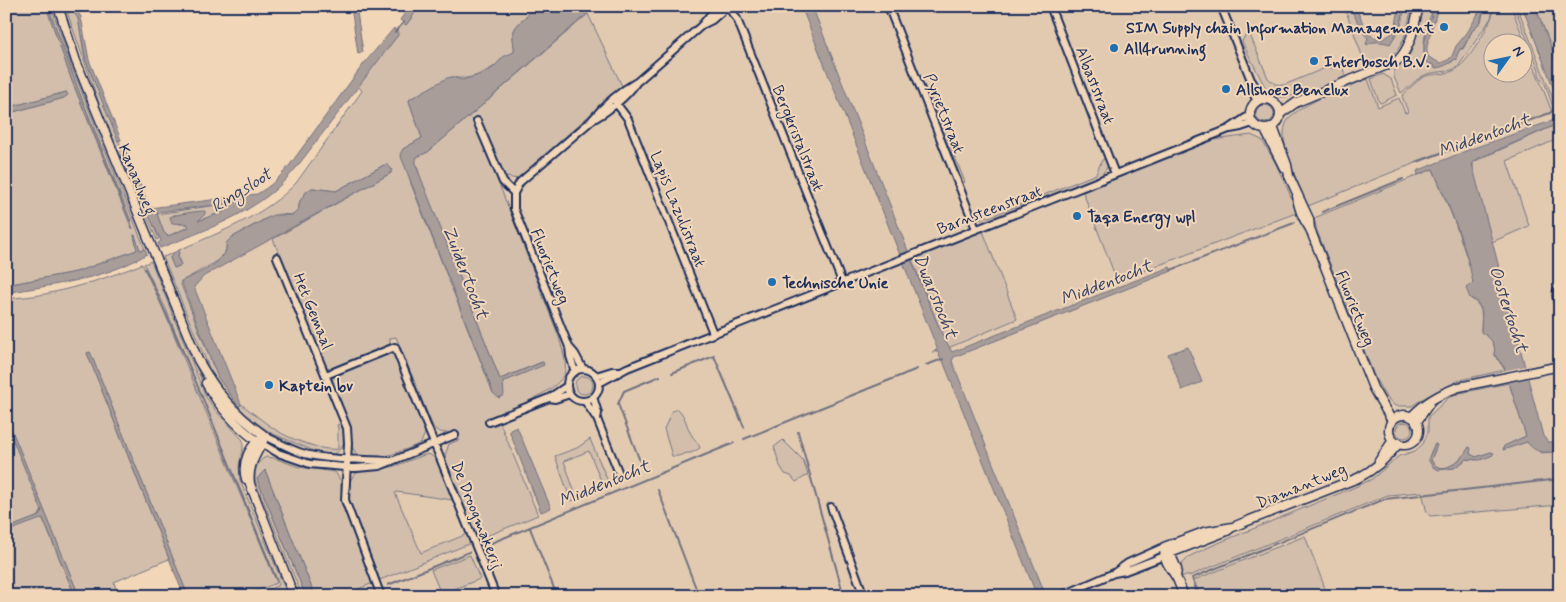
<svg xmlns="http://www.w3.org/2000/svg" width="1566" height="602" viewBox="0 0 1566 602" font-family="Mynerve,sans-serif">
  <style>
    .built { fill: #e2cab1; fill-rule: evenodd }
    .green { fill: #d2beab; stroke: #767684; fill-rule: evenodd }
    .water { fill: #a99d99; stroke: #707181; fill-rule: evenodd }
    .pier { fill: #f2d6b8 }
    .lines { fill: none; stroke-linecap: round; stroke-linejoin: round }
    .stream { stroke: #707181; stroke-width: 2 }
    .minor-casing { stroke: #1b2f5e; stroke-width: 10 }
    .tertiary-casing { stroke: #1b2f5e; stroke-width: 11 }
    .minor { stroke: #f2d6b8; stroke-width: 6 }
    .tertiary { stroke: #f2d6b8; stroke-width: 8 }
    .poi-dot { fill: #1f6fb2; stroke: #f2d6b8; stroke-width: 2 }
    .labels { text-anchor: middle; stroke-width: 4; stroke-linejoin: round; paint-order: stroke }
    .poi-label { font-size: 16px; font-weight: bold; fill: #1b2f5e; stroke: #f2d6b8; text-anchor: start }
    .street-label { font-size: 16px; fill: #1b2f5e; stroke: #f2d6b8 }
    .water-label { font-size: 18px; font-style: italic; fill: #37456a; stroke: #f2d6b8 }
  </style>
  <rect width="100%" height="100%" fill="#f2d6b8"/>
  <filter id="ink" filterUnits="userSpaceOnUse"><feTurbulence type="fractalNoise" baseFrequency=".02" numOctaves="2"/><feDisplacementMap in="SourceGraphic" scale="10" xChannelSelector="R" yChannelSelector="G"/><feConvolveMatrix kernelMatrix="1 2 1 2 8 2 1 2 1" color-interpolation-filters="sRGB"/></filter>
  <g filter="url(#ink)">
    <!-- built -->
    <path class="built" d="M586 6H1560V596H318L265 470 194 287 204 276ZM1494 42H1524V72H1494Z"/>
    <!-- green -->
    <path class="green" d="M6 6H46L72 81 132 229 130 218 78 89 48 6H51L71 65 145 249 140 250 134 235 137 250 76 272 6 285V114L64 98 67 92 6 108Z
      M65 6H69L78 18 85 59 159 239 157 240 103 115Z
      M420 6H533V9C527 17 513 25 513 35 513 42 515 46 514 52 495 65 477 83 452 77L410 99 409 101 422 138 403 149 411 184 493 393 503 385V382L542 362 500 379 420 177 415 159 418 156 428 152 588 14 622 86 518 179 506 177 501 172 480 118 474 120 559 337C561 346 567 361 565 371 562 391 507 410 489 418L492 426 500 423 538 515 477 540 446 461 445 455 449 444 459 440 455 431C446 434 440 434 433 427L396 337 390 338V344L388 345 331 368 326 367 273 239 391 173 384 165 336 191 313 188 307 191 300 201 298 210 293 215 279 214 265 219 231 238 226 245V250L216 262 180 282 212 364 240 406 241 404C266 423 279 436 311 445 319 448 329 450 338 449V429L337 425 342 423C346 436 346 447 334 454L319 453 271 433 250 418 227 396 209 368 163 257 173 253 170 258 175 268 181 265 178 258 179 250C220 232 265 216 296 183L362 91 358 86 398 35 396 30 403 23 406 25Z
      M1344 6H1350L1349 8C1358 17 1361 28 1368 38V41L1386 42 1400 28 1405 6H1412C1404 42 1404 54 1367 69Z
      M1424 6H1433V10C1426 25 1421 46 1426 62L1439 67 1452 62 1460 49H1463C1469 39 1471 28 1481 22L1485 6H1494L1491 18 1458 67C1447 74 1434 70 1423 76 1414 80 1409 89 1401 93L1394 77V71L1406 61 1411 52Z
      M1495 6H1511L1552 112 1400 169 1308 206C1300 187 1283 152 1284 133 1284 128 1287 119 1291 116 1309 100 1345 88 1368 79L1378 107 1399 98 1405 113 1408 112 1402 96C1410 89 1418 77 1430 75 1437 74 1446 74 1453 71 1467 66 1493 21 1495 6ZM1494 42H1524V72H1494Z
      M1514 6H1517L1557 109 1554 110 1545 84C1542 80 1538 75 1539 70Z
      M1535 6H1560V69Z
      M1250 35 1268 78 1275 84 1284 85 1330 66 1332 69 1342 65 1345 75C1341 82 1291 98 1282 97 1277 97 1271 93 1267 91L1242 42 1244 37Z
      M1383 74 1391 79 1397 95 1381 103 1379 102 1371 79Z
      M931 98 965 182 963 183 929 100Z
      M1256 114a9 9 0 1 1 18 0a9 9 0 1 1-18 0Z
      M1560 123V138L1507 161 1529 226 1492 242 1473 171V162Z
      M1251 135 1262 140 1275 162 1289 192 1296 213 1117 281 1083 192 1213 140Z
      M1106 158 1108 166 1101 176 991 219 986 220 979 218 973 211 989 217 1096 174 1102 160Z
      M1433 169 1455 223 1472 273 1473 283 1470 298C1485 307 1481 316 1481 332 1489 337 1497 343 1494 354L1505 370 1460 380 1424 398 1412 406H1395L1385 396 1375 378 1317 231 1314 218Z
      M223 204H228L230 207 225 211 198 221 205 214C195 210 184 215 173 215L179 224H188L189 227 168 236 164 233 157 214Z
      M983 231 1017 319 948 348 941 332 912 260Z
      M151 261 206 397 216 411 243 440V450L239 465 240 480 288 596H251L279 585 166 309 144 264Z
      M161 261H162L167 271 207 369 221 391 246 419C199 378 185 315 161 261Z
      M142 264 157 294 277 583 243 596H188L90 352 87 353 169 559 114 582 118 596H79L6 416V299C19 297 32 297 45 294 79 287 110 277 142 264Z
      M153 264H155L204 383 238 428 236 430 220 413 209 398Z
      M388 353H392L397 358 424 427 425 433 421 443C407 449 366 468 355 452 349 444 353 434 350 425 345 412 338 399 333 385L332 380 336 374Z
      M575 385a9 9 0 1 1 18 0a9 9 0 1 1-18 0Z
      M1509 383 1526 436 1509 444 1527 442 1542 453 1560 451V505L1430 516 1427 513 1422 492 1388 495 1189 576H1180L1178 568 1190 556 1211 546 1355 487 1372 479 1399 456 1415 451 1423 444 1428 432V417L1448 398 1460 393ZM1435 444 1437 445 1431 460C1442 479 1462 459 1469 447L1470 454 1476 457 1491 452 1493 455 1476 460 1467 459 1454 468H1434C1426 460 1430 453 1435 444Z
      M678 409C687 417 686 428 693 437 696 441 698 442 700 448L691 453C684 452 679 458 672 456L664 429 672 411Z
      M1396 430a8 8 0 1 1 16 0a8 8 0 1 1-16 0Z
      M6 423 42 510 39 516 6 529Z
      M590 439 610 486 604 488 589 451 564 461 577 499 571 501 555 456 577 448Z
      M783 440 803 460 808 475 796 482 791 476 785 474 780 466 774 447Z
      M429 454C444 462 448 486 453 500L397 492 395 493 421 553 467 534 471 543 380 580 349 500 350 481 354 475 359 472 392 467 424 455Z
      M266 457 274 458 299 467 335 472 341 481 342 504 373 583 341 596H315L265 470 257 479 306 596H302L255 480C255 469 256 462 266 457Z
      M42 517 75 596H6V532Z
      M1305 536 1328 596H1200L1194 580Z
      M470 555 480 579 441 594 431 570Z"/>
    <!-- water -->
    <path class="water" d="M46 6H48L78 89 133 229 72 81Z
      M69 6H74L81 17 89 60 121 140 118 141 86 61 78 18Z
      M351 6H356L363 52 358 54Z
      M410 6H420L406 25 400 20Z
      M533 6H596L428 152 417 157 415 163 500 379 543 362 544 365 503 382 504 395 499 398 493 393 491 387 400 154 403 149 422 138 409 101 410 99 447 78 452 77 462 80 476 76 493 68 503 57 514 52C515 45 511 37 514 31 516 24 528 16 533 9Z
      M801 6H812L921 284 941 332 952 352 1170 267 1172 271 954 357 952 361 1046 596H1037L943 361 940 358 938 352H932L937 350V348Z
      M1350 6H1355L1368 34C1381 41 1383 40 1395 31L1399 7 1405 6 1400 28 1390 44C1383 42 1373 40 1367 45L1366 44 1368 38C1358 29 1358 18 1349 8Z
      M1433 6H1437C1438 18 1421 49 1429 57 1431 59 1437 61 1440 63L1448 60 1452 56 1456 46 1467 33 1479 12 1480 6H1485L1481 18V21L1472 31 1463 48 1460 49 1457 55V60L1455 59C1449 64 1442 68 1434 68L1435 66 1426 62C1419 40 1432 27 1433 6Z
      M1522 6H1535L1560 69V105Z
      M394 28 398 33V35L296 168C285 181 273 193 259 202 230 222 193 235 160 248L158 243 161 241 160 238 146 210 122 150 125 149 150 208 257 194C270 187 279 178 289 166L362 66ZM223 204H228L230 207 225 211 198 221 205 214V211C197 211 176 214 170 217L172 223 187 224 189 227 168 236 164 233 157 214 159 212Z
      M66 92 68 95 64 98 6 114V108Z
      M1560 118V123L1477 159 1472 164 1543 436 1548 442H1560V451C1545 453 1536 454 1527 442L1503 450 1504 446 1526 436 1504 367 1494 354C1497 343 1489 337 1481 332L1482 310 1476 301 1470 298 1466 288 1473 283C1467 246 1448 205 1433 169L1418 175 1417 171 1468 150Z
      M384 165H388L392 170 391 173 204 276 194 287 241 404 239 407 218 378 181 281C193 276 223 264 226 250 227 247 226 244 227 242L231 238 273 215H293L298 210 300 201 307 191 312 188 336 191Z
      M134 235H135L140 250 145 249 147 254C104 280 55 284 6 293V285L76 272 137 250Z
      M179 250 178 258 181 265 174 268 170 258 173 253Z
      M1188 347 1202 382 1182 390 1168 354Z
      M90 352 188 596H184L87 353Z
      M6 416 79 596H75L43 518 6 532V529L39 516 42 511 6 423Z
      M517 427 551 508 541 512 510 433V430Z
      M1435 444 1437 445 1431 460C1441 479 1463 459 1469 447L1471 448 1470 454 1476 457 1491 452 1494 453 1491 456 1480 460 1467 459 1454 468 1439 470 1433 467 1429 461V457Z
      M265 470 315 596H306L257 479Z"/>
    <!-- pier -->
    <path class="pier" d="M1527 366 1530 378 1506 383 1502 371Z"/>
    <g class="lines">
      <!-- stream -->
      <path class="stream" d="M395 32 404 22
        M1416 162 1550 113 1554 109
        M1322 212 1403 179
        M145 269C194 369 233 476 276 579
        M1171 270 1294 223
        M926 365 943 359
        M672 373 714 356 744 427
        M798 432 844 596
        M744 439 917 369
        M643 469 618 404 624 391 660 376
        M658 490 699 596
        M530 528 557 596
        M484 546 734 443
        M388 585 469 552
        M362 596 372 592
        M1198 596 1192 578 1385 499 1560 479"/>
      <!-- minor casing -->
      <g class="minor-casing">
        <path id="minor" d="M727 6 737 19 842 282
          M888 6 976 229
          M1050 6 1115 174
          M1221 6 1251 80 1252 90 1257 102
          M704 24 712 20 728 6
          M1252 81 1263 99
          M613 99 628 119 713 333
          M594 119C609 111 626 97 636 83
          M477 121 503 182 514 193
          M1230 129 1241 127 1253 123
          M277 257 347 428 348 443 345 500 381 596
          M1560 286C1553 293 1558 302 1560 311
          M569 347 575 354 583 369
          M567 385a16 16 0 1 1 32 0a16 16 0 1 1-32 0Z
          M575 372 570 356 569 347 514 209V193L520 182 591 121C604 105 620 91 638 81L701 26 709 16 720 6
          M326 375 395 347 496 596
          M596 376 612 371H619
          M599 383 627 368 1229 129 1250 115
          M593 397 598 413 597 419
          M549 398 555 399 570 394
          M585 401 597 419 618 471
          M489 422 549 398 567 386
          M391 461C362 459 333 461 305 454 291 450 278 442 265 436L257 441 278 453 310 464 356 468 380 466 455 435
          M831 507 864 596
          M1114 573 1125 571 1167 555
          M1061 596 1114 573 1128 563 1164 547 1166 549"/>
      </g>
      <!-- tertiary casing -->
      <g class="tertiary-casing">
        <path id="tertiary" d="M58 6 76 61 198 360C217 393 234 414 265 436 258 454 247 463 250 484L294 596
          M1250 114a15 15 0 1 1 30 0a15 15 0 1 1-30 0Z
          M1280 114 1297 102 1397 61C1412 47 1414 25 1419 6
          M1273 127 1287 165 1289 176 1309 219 1310 229
          M1265 130 1284 168
          M1297 196C1298 208 1303 219 1310 229L1373 388 1392 421
          M206 383C219 407 235 425 257 441 247 452 242 464 246 479
          M1389 430a15 15 0 1 1 30 0a15 15 0 1 1-30 0Z
          M1411 417C1424 403 1441 393 1459 387L1560 366
          M1416 423 1429 404
          M1379 461 1393 440
          M1176 577 1177 569 1170 553 1227 531 1231 528
          M1184 596C1181 590 1179 582 1176 577 1169 566 1164 562 1164 547L1204 532 1233 527 1245 522 1358 478C1374 470 1388 457 1399 443"/>
      </g>
      <!-- minor -->
      <use href="#minor" class="minor"/>
      <!-- tertiary -->
      <use href="#tertiary" class="tertiary"/>
    </g>
  </g>
  <!-- markers -->
  <g class="poi-dot">
    <circle cx="1444" cy="27" r="5"/>
    <circle cx="1114" cy="48" r="5"/>
    <circle cx="1314" cy="61" r="5"/>
    <circle cx="1226" cy="89" r="5"/>
    <circle cx="1077" cy="216" r="5"/>
    <circle cx="772" cy="282" r="5"/>
    <circle cx="269" cy="385" r="5"/>
  </g>
  <g class="labels">
    <!-- poi labels -->
    <g class="poi-label">
      <text x="1434" y="33" text-anchor="end">SIM Supply chain Information Management</text>
      <text x="1124" y="54">All4running</text>
      <text x="1324" y="67">Interbosch B.V.</text>
      <text x="1236" y="95">Allshoes Benelux</text>
      <text x="1087" y="222">Taqa Energy wpl</text>
      <text x="782" y="288">Technische Unie</text>
      <text x="279" y="391">Kaptein bv</text>
    </g>
    <!-- street labels -->
    <g class="street-label">
      <text transform="translate(1096 85) rotate(69)" y="6">Albaststraat</text>
      <text transform="translate(945 113) rotate(68)" y="6">Pyrietstraat</text>
      <text transform="translate(799 138) rotate(68)" y="6">Bergkristalstraat</text>
      <text transform="translate(138 179) rotate(68)" y="6">Kanaalweg</text>
      <text transform="translate(679 209) rotate(68)" y="6">Lapis Lazulistraat</text>
      <text transform="translate(989 209) rotate(-21)" y="6">Barnsteenstraat</text>
      <text transform="translate(551 266) rotate(68)" y="6">Fluorietweg</text>
      <text transform="translate(1356 308) rotate(68)" y="6">Fluorietweg</text>
      <text transform="translate(314 311) rotate(68)" y="6">Het Gemaal</text>
      <text transform="translate(1301 485) rotate(-22)" y="6">Diamantweg</text>
      <text transform="translate(478 515) rotate(68)" y="6">De Droogmakerij</text>
    </g>
    <!-- water labels -->
    <g class="water-label">
      <text transform="translate(1484 135) rotate(-20)" y="6">Middentocht</text>
      <text transform="translate(241 190) rotate(-32)" y="6">Ringsloot</text>
      <text transform="translate(466 272) rotate(69)" y="6">Zuidertocht</text>
      <text transform="translate(1106 282) rotate(-21)" y="6">Middentocht</text>
      <text transform="translate(936 296) rotate(68)" y="6">Dwarstocht</text>
      <text transform="translate(1509 309) rotate(72)" y="6">Oostertocht</text>
      <text transform="translate(604 483) rotate(-22)" y="6">Middentocht</text>
    </g>
  </g>
  <!-- margin -->
  <rect width="1566" height="602" fill="none" stroke="#f2d6b8" stroke-width="25"/>
  <rect x="12" y="12" width="1541" height="577" fill="none" stroke="#1b2f5e" stroke-width="2" filter="url(#ink)"/>
  <!-- north arrow -->
  <g transform="translate(1508 58) rotate(57)"><circle r="24" fill="#f2d6b8" stroke="#9c9394"/>
  <path d="M0-4L9 19L0 12L-9 19Z" fill="#1f6fb2"/>
  <text y="-8" font-size="14" font-weight="bold" text-anchor="middle" fill="#1b2f5e">N</text>
  </g>
</svg>
